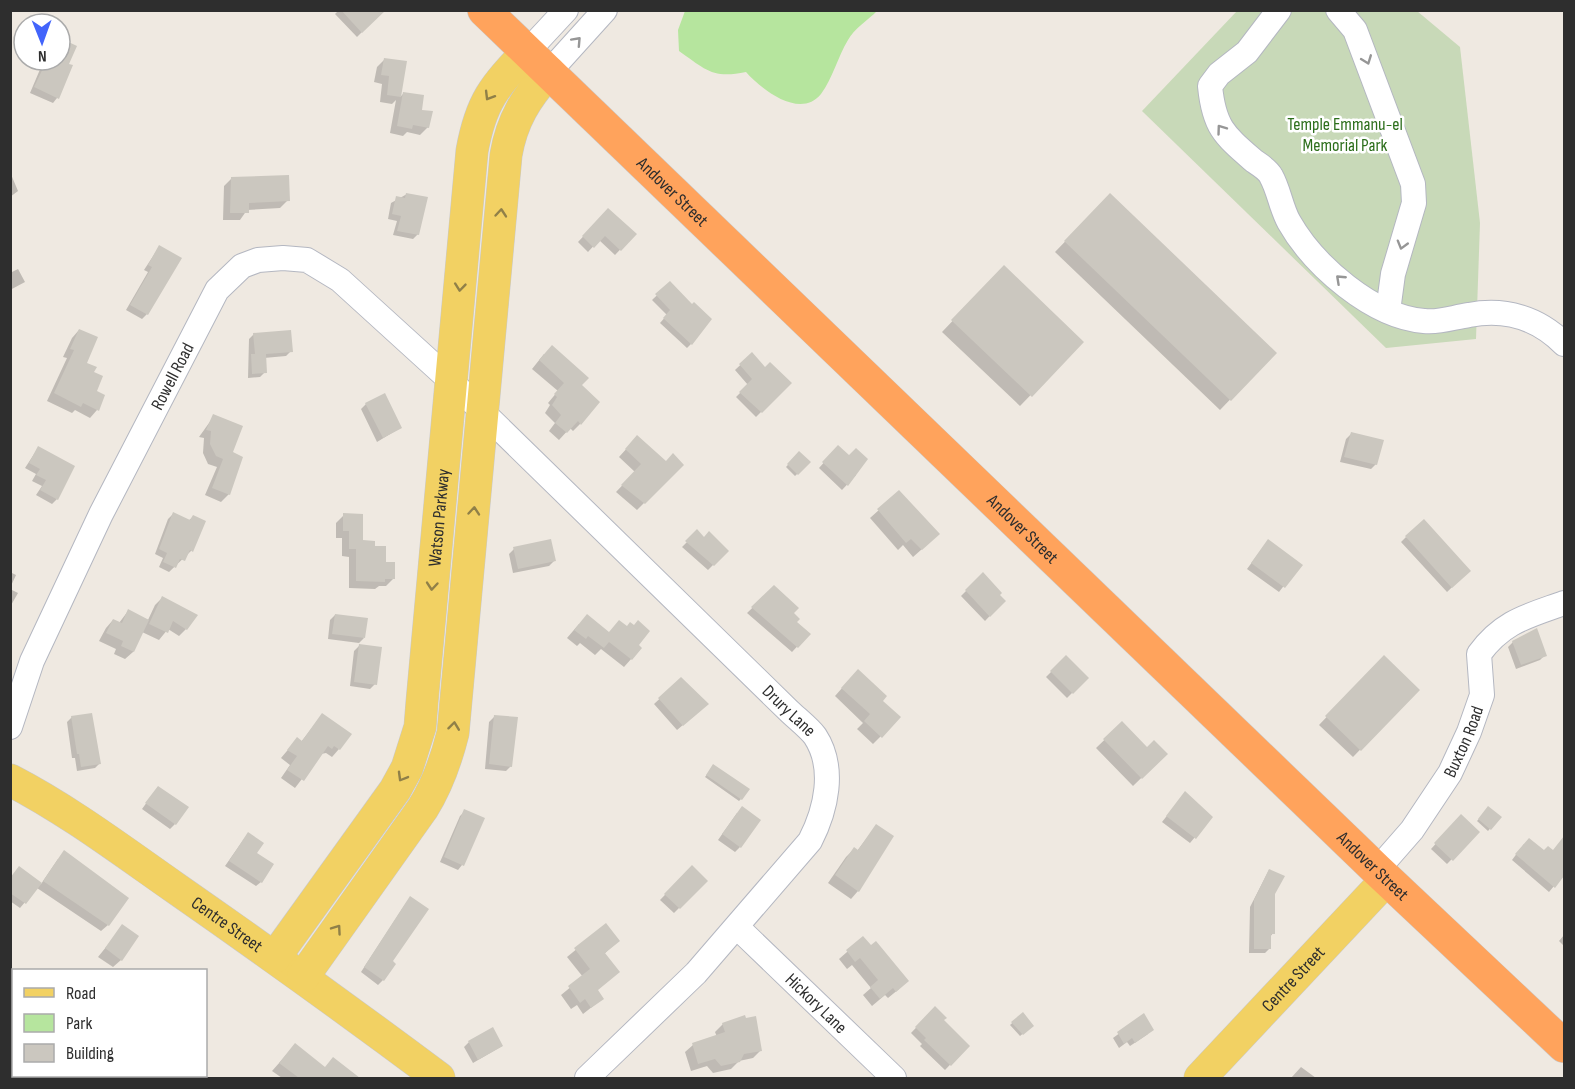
<svg xmlns="http://www.w3.org/2000/svg" width="1575" height="1089" viewBox="0 0 1575 1089" font-family="'Sofia Sans Condensed',sans-serif">
  <style>
    .green { fill: #b6e59e }
    .cemetery { fill: #c8d9b8 }
    .shadow { fill: #0003 }
    .building { fill: #cbc7bf }
    .lines { fill: none; stroke-linecap: round; stroke-linejoin: round }
    .minor-casing { stroke: #b4b7c1; stroke-width: 26 }
    .major-casing { stroke: #c9c9c9; stroke-width: 33 }
    .highway-casing { stroke: #c9c9c9; stroke-width: 34 }
    .minor { stroke: #fff; stroke-width: 24 }
    .major { stroke: #f2d163; stroke-width: 32 }
    .highway { stroke: #ffa35c; stroke-width: 33 }
    .oneway { stroke: #969696 }
    .oneway2 { stroke: #908048 }
    .labels { text-anchor: middle; stroke-width: 5; stroke-linejoin: round; paint-order: stroke }
    .park-label { font-size: 18px; fill: #2c6e1b; stroke: #fff }
    .street-label { font-size: 18px; fill: #2e2e2e; stroke: #fff }
  </style>
  <rect width="100%" height="100%" fill="#efe9e1"/>
  <!-- green -->
  <path class="green" d="M685 11V10L877 11C868 20 854 29 848 40 838 56 833 78 821 94 800 120 761 89 746 72 713 79 706 70 679 51L678 30Z"/>
  <!-- cemetery -->
  <path class="cemetery" d="M1237 11H1417L1460 47 1480 223 1476 339 1386 348 1142 111Z"/>
  <!-- shadow -->
  <path class="shadow" d="M339 10H381L382 12 357 37 335 14Z
    M60 40 67 64 57 98 53 103 30 93 44 60H60Z
    M385 59 406 62 400 97 403 94 420 111 428 127 420 135 407 132 403 136 390 133 396 100 392 104 380 102 382 84 374 82 377 67Z
    M10 172 18 191 10 197Z
    M231 179 288 200 280 208 247 210 240 220H223L224 186Z
    M407 194 418 234 413 239 393 235 397 221 388 219 391 203Z
    M1110 195 1275 353 1220 410 1055 252Z
    M608 210 635 234 615 255 599 240 588 252 578 242Z
    M159 247 147 314 142 319 126 310 148 272 144 270Z
    M1004 267 1082 342 1020 406 942 332Z
    M18 269 25 282 10 290V273Z
    M670 283 691 344 687 348 660 323 667 315 652 300Z
    M79 330 85 364 92 373 97 410 90 418 75 410 72 413 47 401 67 358 63 357 72 338Z
    M254 334 291 351 286 356 264 358 265 372 260 377 248 378 249 339Z
    M544 354 580 385V424L573 431 570 428 559 440 549 431 555 423 545 413 550 405 548 403 558 391 532 369Z
    M752 354 765 369 790 383 756 417 736 397 748 385 735 370Z
    M366 404 400 428 377 442 361 409Z
    M214 416 231 453 229 494 221 502 205 495 217 467 208 464 203 453 204 438 199 437Z
    M1351 434 1376 464 1371 469 1340 462 1346 439Z
    M637 437 666 463 682 465 637 510 616 492 635 472 619 457Z
    M838 447 856 475 842 490 819 468Z
    M38 448 57 499 52 504 36 495 42 486 32 481 36 474 25 468Z
    M799 453 809 462 795 476 786 467Z
    M898 493 930 542 913 557 903 545 898 550 870 518Z
    M173 514 188 521 193 517 204 522 191 551 169 572 159 567 163 558 155 554 168 519Z
    M344 515 361 542 374 547 394 578 386 586H379L375 589 349 588V557L342 556V538H336V523Z
    M697 532 704 539 727 551 708 570 682 547Z
    M1406 537 1469 571 1447 592 1401 542Z
    M1264 546 1300 565 1279 592 1247 569Z
    M514 549 554 561 549 566 513 573 509 554Z
    M10 572 16 575 10 588Z
    M983 574 1004 601 985 621 961 596Z
    M774 587 795 622 809 634 792 652 747 613Z
    M10 589 18 593 10 607Z
    M162 598 186 629 179 636 168 629 159 640 142 632 133 652 125 659 114 654 116 649 99 641 106 628 113 620 119 623 128 611 148 620 155 605Z
    M335 615 364 638 359 643 328 639 330 620Z
    M579 624 608 634 640 649 624 667 601 649 595 655 580 643 577 646 567 638Z
    M1513 642 1545 655 1540 660 1516 669 1508 647Z
    M359 646 375 684 370 689 350 686 354 651Z
    M1066 657 1087 678 1067 698 1046 677Z
    M1384 657 1418 690 1353 757 1319 725Z
    M681 679 702 709 677 730 654 704Z
    M850 679 881 701V736L873 744 857 729 863 723 835 696Z
    M322 715 339 749 332 757 326 753 321 754 295 788 281 778 290 765 281 758 297 739 301 742Z
    M72 717 100 763 95 768 77 771 75 758H72L67 722Z
    M494 717 511 766 506 771 485 769 489 722Z
    M1122 723 1147 749 1166 754 1133 786 1096 748Z
    M712 768 741 799 739 801 705 777Z
    M158 787 175 824 170 829 142 809Z
    M1185 793 1211 818 1190 843 1162 822Z
    M1489 808 1500 817 1488 831 1477 821Z
    M465 811 462 865 458 870 440 862 460 816Z
    M737 813 740 847 735 852 718 840Z
    M1461 816 1478 832 1447 864 1431 849Z
    M876 826 858 891 851 899 828 883 846 857 854 849 857 851Z
    M244 839 255 853 261 882 256 886 225 866Z
    M1524 844 1544 852H1552L1558 846 1564 852 1562 865 1564 874 1549 892 1512 860Z
    M58 859 108 925 101 931 37 888 20 908 10 901V878L41 884Z
    M692 867 706 881 674 913 660 900Z
    M1269 870 1274 894 1273 933 1270 937V948L1265 953H1249L1250 907Z
    M406 903 383 980 378 985 361 972Z
    M606 925 618 941 604 954 618 972 596 991 602 999 583 1014 577 1005 571 1009 561 995 583 977 567 957Z
    M123 926 121 960 113 967 98 957Z
    M1564 935V946L1559 941Z
    M863 938 899 989 888 998 885 995 872 1006 863 995 871 988 852 965 847 969 839 959Z
    M935 1008 942 1020 968 1046 945 1070 920 1046 922 1044 911 1033Z
    M1022 1014 1032 1026 1020 1036 1010 1025Z
    M1144 1015 1148 1034 1130 1046 1127 1042 1119 1048 1113 1038Z
    M723 1024 760 1051 753 1058 739 1061 731 1069 713 1073 707 1066 691 1071 685 1052 693 1045 717 1037 715 1032Z
    M469 1042 502 1046 473 1063 464 1047Z
    M295 1045 324 1069 348 1071 342 1078H282L272 1071Z
    M1301 1067 1316 1078H1291Z"/>
  <!-- building -->
  <path class="building" d="M341 10H386L362 33Z
    M60 38 77 46 69 64 73 65 59 99 34 87 47 60H60Z
    M384 58 407 61 401 97 387 95 389 76 381 75Z
    M403 92 424 95 422 110 433 111 429 128 413 125 412 129 397 126Z
    M289 175 290 201 249 203V213H230L231 177Z
    M406 193 428 197 419 235 397 231 401 216 392 214 396 196 405 198Z
    M1110 193 1277 353 1231 401 1064 241Z
    M608 208 637 234 621 251 605 236 594 248 582 236Z
    M159 245 182 258 148 315 130 305 152 267 148 265Z
    M1004 265 1084 342 1032 397 951 320Z
    M670 281 692 304 694 302 712 319 692 345 663 318 670 310 655 294Z
    M79 329 98 337 87 363 97 367 94 372 103 376 97 391 105 395 99 411 83 403 81 407 54 393 74 350 70 349Z
    M291 330 293 352 266 354 267 373 252 374 251 354H255L253 333Z
    M552 345 589 378 582 385 600 402 581 425 578 421 567 433 555 423 561 415 552 405 557 397 554 394 564 383 539 360Z
    M752 352 765 367 770 362 792 383 762 413 739 392 752 379 739 364Z
    M385 393 402 428 383 438 365 403Z
    M213 414 243 426 233 452 243 457 230 495 212 488 223 459 216 456 210 444 211 431 206 430Z
    M1351 432 1384 440 1377 465 1344 457Z
    M637 435 666 461 673 453 684 465 645 504 621 485 641 464 625 449Z
    M838 445 849 455 856 448 868 459 848 486 822 462Z
    M38 446 75 466 58 500 40 490 46 480 36 475 40 469 29 463Z
    M799 451 811 462 798 475 787 464Z
    M899 490 940 534 922 550 911 539 906 543 877 509Z
    M173 512 190 520 193 515 206 521 193 552 190 550 185 561 180 559 176 568 163 562 167 553 159 549Z
    M343 513 363 514V540L375 541V546H386V562H395V579H385V582L356 581V549H349V531H343Z
    M1424 519 1471 571 1452 588 1405 536Z
    M697 529 704 537 709 531 729 551 714 566 685 541Z
    M551 539 556 561 518 569 513 547Z
    M1268 539 1303 565 1285 588 1251 563Z
    M983 572 1002 593 1000 595 1006 601 990 617 965 590Z
    M774 585 799 608 794 613 800 619 797 622 811 634 798 648 751 607Z
    M162 596 198 615 187 630 173 621 168 633 149 624Z
    M128 609 149 620 134 652 121 646 123 641 106 633 113 619 122 623Z
    M335 614 368 618 365 638 332 634Z
    M587 614 609 632 619 620 627 626 630 622 634 625 638 620 650 631 639 645 642 648 632 660 609 642 604 648 588 636 586 639 574 630Z
    M1537 628 1547 656 1521 665 1512 641Z
    M359 644 382 647 377 685 354 682Z
    M1066 655 1089 678 1073 694 1050 671Z
    M1384 655 1420 690 1361 751 1325 716Z
    M858 669 887 696 883 701 901 717 882 738 864 721 870 714 841 688Z
    M681 677 709 704 683 726 658 698Z
    M92 713 101 764 81 767 79 754H77L71 716Z
    M322 713 352 734 340 750 334 746 332 749 328 746 304 781 287 770 297 756 287 750 297 737 302 741Z
    M494 715 518 717 512 767 489 764Z
    M1122 721 1147 747 1154 740 1168 754 1142 779 1103 739Z
    M713 764 750 789 742 800 706 775Z
    M158 786 189 807 176 825 145 803Z
    M1185 791 1213 817 1196 839 1166 816Z
    M742 806 761 820 741 848 722 834Z
    M1488 806 1502 817 1491 830 1478 819Z
    M464 809 485 818 464 866 444 857Z
    M1461 814 1480 832 1453 861 1434 843Z
    M876 824 894 836 859 892 835 875 854 847 858 850Z
    M248 832 264 843 257 853 274 864 262 883 229 861Z
    M1564 836V876L1555 888 1515 854 1529 838 1544 850 1548 846 1553 850Z
    M64 850 129 898 109 926 43 881Z
    M692 865 708 881 680 909 664 894Z
    M19 866 42 883 26 904 10 893V878Z
    M1269 869 1285 876 1275 894V934H1271V949H1254V900Z
    M410 896 429 909 393 961 396 964 384 981 364 967Z
    M606 923 620 941 605 953 620 972 598 990 604 999 591 1008 585 999 580 1003 568 986 590 969 574 948Z
    M122 924 139 936 122 961 105 948Z
    M863 936 871 945 876 941 909 981 896 992 893 988 880 999 870 987 878 980 860 958 855 962 846 950Z
    M935 1006 947 1018 944 1020 970 1046 951 1066 924 1040 926 1038 915 1027Z
    M1023 1012 1034 1026 1023 1035 1011 1022Z
    M1144 1013 1154 1030 1135 1043 1132 1038 1124 1044 1117 1032Z
    M745 1015 746 1018 756 1016 762 1051 744 1054 740 1062 721 1066 715 1059 698 1064 692 1043 725 1032 722 1023Z
    M493 1027 503 1046 478 1060 468 1041Z
    M295 1043 325 1067 333 1057 360 1078H299L279 1063Z"/>
  <g class="lines">
    <!-- minor casing -->
    <g class="minor-casing">
      <g id="minor">
        <path d="M1279 10 1247 52 1219 74 1210 86C1214 127 1224 135 1254 161 1260 165 1268 170 1271 176 1279 190 1281 208 1289 222 1314 266 1373 317 1424 321 1440 323 1454 317 1469 315 1505 308 1538 318 1564 344"/>
        <path d="M1338 10 1355 30 1413 184 1414 203 1393 274 1388 311"/>
        <path d="M527 52 566 10"/>
        <path d="M549 72 605 10"/>
        <path id="s1" d="M10 727 32 661 101 514 217 290 242 266 258 260 283 258 307 260 340 280 451 381 788 710C796 718 808 727 815 736 836 768 826 810 810 841L696 973 587 1078"/>
        <path id="s2" d="M1377 870 1412 830 1450 773 1469 732 1482 695 1479 654C1503 621 1528 616 1564 603"/>
        <path id="s3" d="M737 927 894 1078"/>
      </g>
    </g>
    <!-- major casing -->
    <g class="major-casing">
      <g id="major">
        <path id="s4" d="M10 780C68 810 121 850 174 887 263 949 352 1013 439 1078"/>
        <path id="s5" d="M275 957 395 790 407 768 420 727 422 702 472 151C481 101 494 87 527 52"/>
        <path d="M303 977 423 808C438 784 446 761 453 733L506 155C512 120 526 98 549 72"/>
        <path id="s6" d="M1200 1078 1387 879"/>
      </g>
    </g>
    <!-- highway casing -->
    <g class="highway-casing">
      <g id="highway">
        <path id="s7" d="M484 10 1377 870 1564 1046"/>
      </g>
    </g>
    <!-- minor -->
    <use href="#minor" class="minor"/>
    <!-- major -->
    <use href="#major" class="major"/>
    <!-- highway -->
    <use href="#highway" class="highway"/>
  </g>
  <!-- one-way arrows -->
  <defs><path id="oneway-chevron" d="M-2-3.5L2.5 0L-2 3.5" fill="none" stroke-width="1.6" stroke-linecap="round" stroke-linejoin="round" transform="scale(1.5)"/></defs>
  <g class="oneway">
    <use href="#oneway-chevron" transform="translate(577 41) rotate(-47)"/>
    <use href="#oneway-chevron" transform="translate(1367 60) rotate(69)"/>
    <use href="#oneway-chevron" transform="translate(1221 129) rotate(-126)"/>
    <use href="#oneway-chevron" transform="translate(1402 245) rotate(106)"/>
    <use href="#oneway-chevron" transform="translate(1340 279) rotate(-137)"/>
  </g>
  <g class="oneway2">
    <use href="#oneway-chevron" transform="translate(489 96) rotate(121)"/>
    <use href="#oneway-chevron" transform="translate(501 213) rotate(-85)"/>
    <use href="#oneway-chevron" transform="translate(460 287) rotate(96)"/>
    <use href="#oneway-chevron" transform="translate(474 511) rotate(-85)"/>
    <use href="#oneway-chevron" transform="translate(432 586) rotate(95)"/>
    <use href="#oneway-chevron" transform="translate(454 726) rotate(-83)"/>
    <use href="#oneway-chevron" transform="translate(402 777) rotate(120)"/>
    <use href="#oneway-chevron" transform="translate(337 929) rotate(-55)"/>
  </g>
  <g class="labels">
    <!-- park labels -->
    <g class="park-label">
      <text x="1345" y="130">Temple Emmanu-el<tspan x="1345" dy="21">Memorial Park</tspan></text>
    </g>
    <!-- street labels -->
    <g class="street-label">
      <text dy="6" stroke="none"><textPath href="#s7" startOffset="262">Andover Street</textPath></text>
      <text dy="6" stroke="none"><textPath href="#s1" startOffset="387">Rowell Road</textPath></text>
      <text dy="6" stroke="none"><textPath href="#s5" startOffset="484">Watson Parkway</textPath></text>
      <text dy="6" stroke="none"><textPath href="#s7" startOffset="748">Andover Street</textPath></text>
      <text dy="6" stroke="none"><textPath href="#s1" startOffset="1246">Drury Lane</textPath></text>
      <text dy="6" stroke="none"><textPath href="#s2" startOffset="156">Buxton Road</textPath></text>
      <text dy="6" stroke="none"><textPath href="#s7" startOffset="1234">Andover Street</textPath></text>
      <text dy="6" stroke="none"><textPath href="#s4" startOffset="261">Centre Street</textPath></text>
      <text dy="6" stroke="none"><textPath href="#s6" startOffset="136">Centre Street</textPath></text>
      <text dy="6" stroke="none"><textPath href="#s3" startOffset="110">Hickory Lane</textPath></text>
    </g>
  </g>
  <!-- border -->
  <rect width="1575" height="1089" fill="none" stroke="#2e2e2e" stroke-width="24"/>
  <!-- legend -->
  <rect x="12" y="969" width="195" height="108" fill="#ffffff" stroke="#ababab" stroke-width="1.5"/>
  <rect x="24" y="988" width="30" height="9" fill="#f2d163" stroke="#ababab" stroke-width="1.5"/>
  <text x="66" y="999" font-size="18" fill="#2e2e2e">Road</text>
  <rect x="24" y="1014" width="30" height="18" fill="#b6e59e" stroke="#ababab" stroke-width="1.5"/>
  <text x="66" y="1029" font-size="18" fill="#2e2e2e">Park</text>
  <rect x="24" y="1044" width="30" height="18" fill="#cbc7bf" stroke="#ababab" stroke-width="1.5"/>
  <text x="66" y="1059" font-size="18" fill="#2e2e2e">Building</text>
  <!-- north arrow -->
  <g transform="translate(42 42) rotate(179)"><circle r="28" fill="#ffffff" stroke="#ababab" stroke-width="1.5"/>
  <path d="M0-4.5L10 22L0 15L-10 22Z" fill="#4264fb"/>
  <text y="-9" font-size="16" font-weight="bold" text-anchor="middle" fill="#2e2e2e">N</text>
  </g>
</svg>
